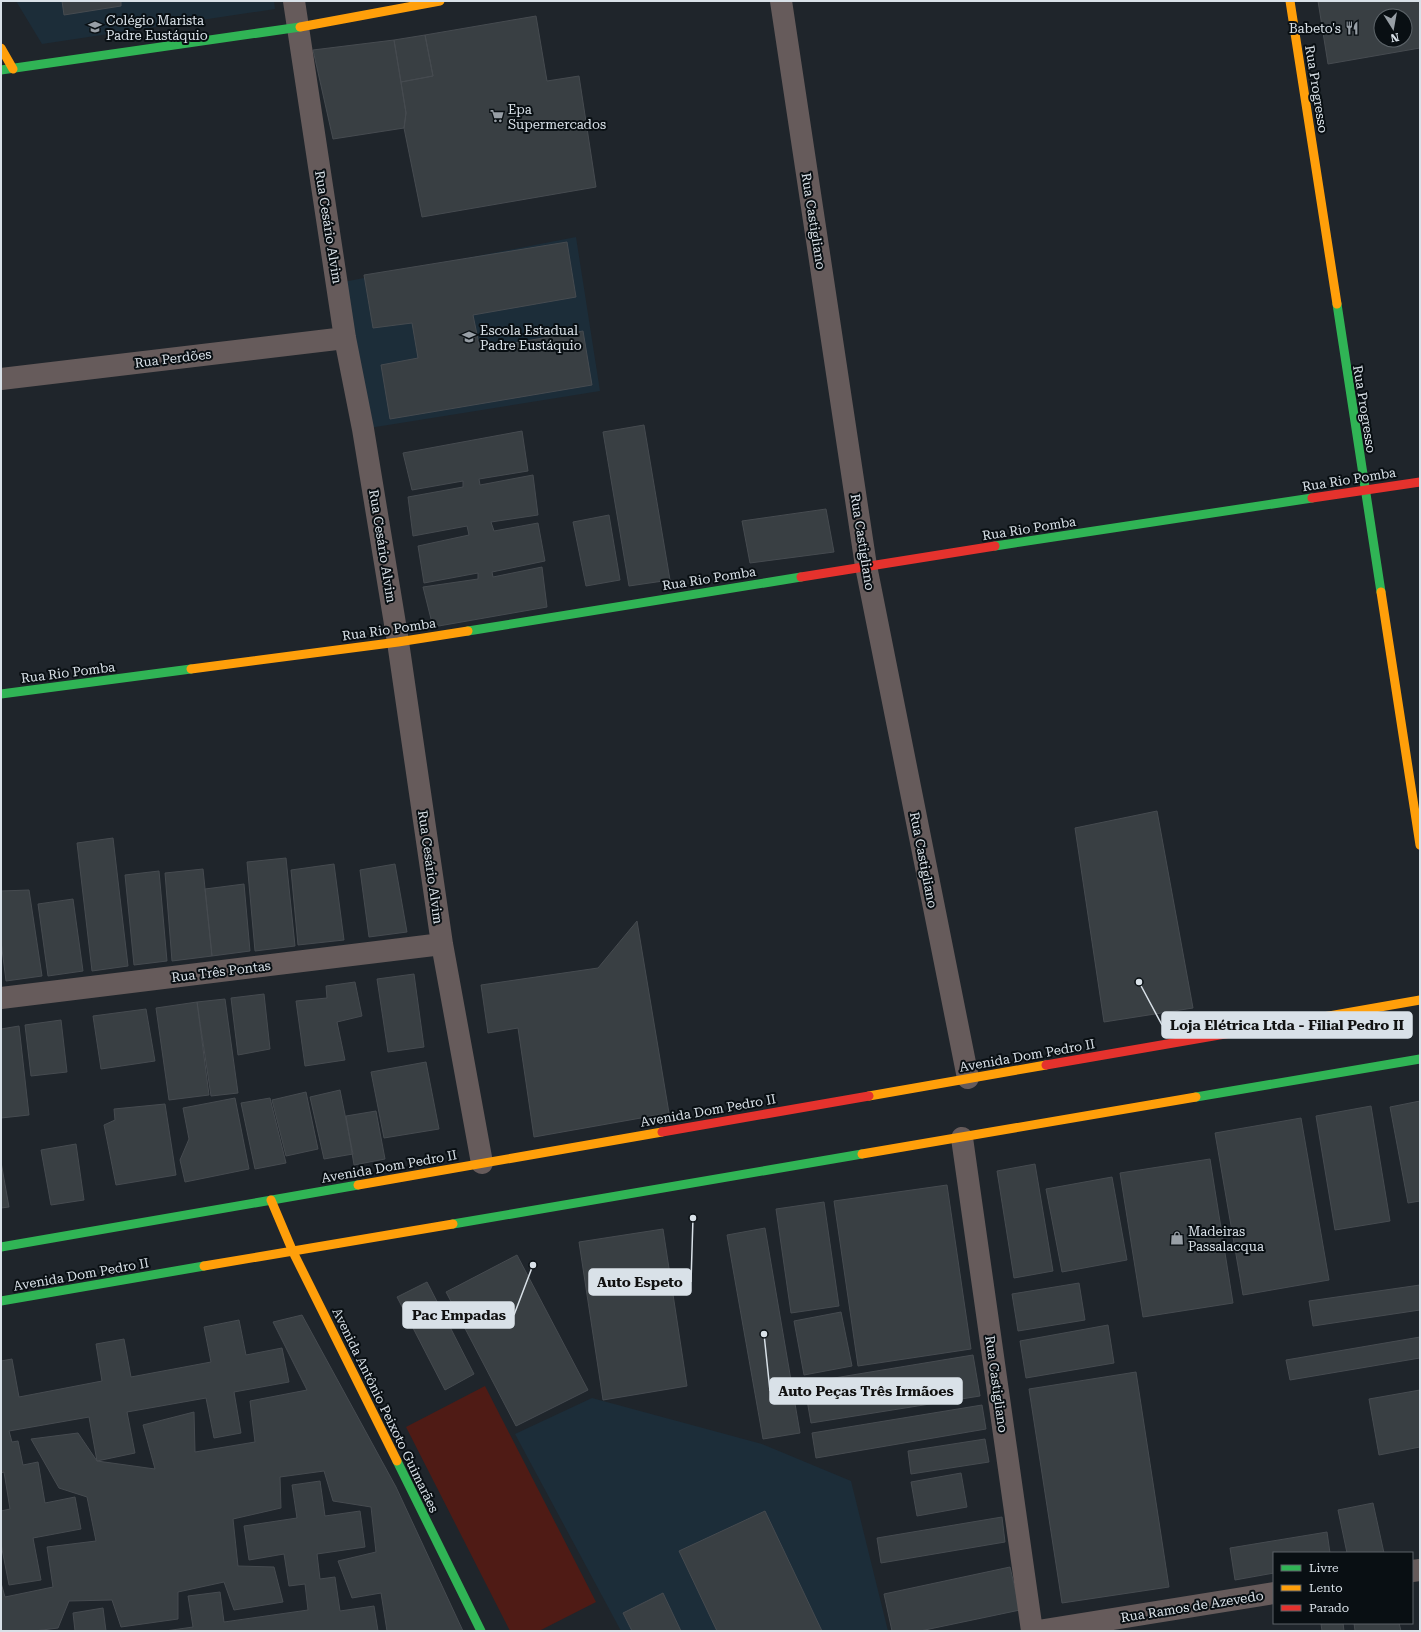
<svg xmlns="http://www.w3.org/2000/svg" width="1421" height="1632" viewBox="0 0 1421 1632" font-family="'Roboto Serif',serif">
  <style>
    .built { fill: #1c2d39 }
    .green { fill: #4f1b15 }
    .building { fill: #393f43; stroke: #464b50; fill-rule: evenodd }
    .lines { fill: none; stroke-linecap: round; stroke-linejoin: round }
    .street { stroke: #665b5b; stroke-width: 22 }
    .fast { stroke: #30b455; stroke-width: 9 }
    .slow { stroke: #ff9f0a; stroke-width: 9 }
    .jam { stroke: #e5322d; stroke-width: 9 }
    .labels { text-anchor: middle; stroke-width: 4; stroke-linejoin: round; paint-order: stroke }
    .poi-label { font-size: 13px; fill: #d9e1e8; stroke: #090f13; text-anchor: start }
    .street-label { font-size: 13px; fill: #d9e1e8; stroke: #090f13 }
    .leader { fill: none; stroke: #d9e1e8; stroke-width: 1.5 }
    .callout-dot { fill: #d9e1e8; stroke: #090f13; stroke-width: 1.5 }
    .callout { fill: #d9e1e8; stroke: #d9e1e8; stroke-width: 1.5 }
    .callout-label { font-size: 14px; text-anchor: middle; font-weight: bold; fill: #111 }
  </style>
  <rect width="100%" height="100%" fill="#1f252b"/>
  <!-- built -->
  <path class="built" d="M16 1H274L275 9 42 44Z
    M576 237 600 391 363 429 338 283Z
    M592 1398 762 1444 851 1481 888 1631H621L515 1434Z"/>
  <!-- green -->
  <path class="green" d="M485 1386 596 1602 539 1631H510L406 1427Z"/>
  <!-- building -->
  <path class="building" d="M62 1H121V6L64 15Z
    M1318 1H1420V48L1328 64ZM1381 16H1405V40H1381Z
    M536 16 547 81 579 76 596 187 422 217 404 128 406 113 401 82 433 76 425 35Z
    M425 35 433 76 401 82 394 40Z
    M394 40 406 113 404 128 333 139 313 50Z
    M567 242 576 297 473 315 480 349 583 331 592 385 390 419 381 365 418 358 412 323 373 328 364 275Z
    M644 425 670 580 629 586 603 432Z
    M522 431 528 471 479 479 480 485 533 475 538 515 491 522 494 531 538 523 545 561 492 572 493 577 542 567 547 607 433 627 423 587 478 579V573L424 583 418 546 469 535 467 526 413 536 408 497 463 487V481L412 490 403 453Z
    M826 509 834 552 750 563 742 521Z
    M609 515 620 580 586 586 573 522Z
    M1157 811 1193 1008 1104 1022 1075 828Z
    M113 838 128 966 92 971 77 843Z
    M286 858 295 946 255 951 247 862Z
    M334 864 344 940 298 945 291 870Z
    M395 864 407 932 369 937 360 870Z
    M203 869 212 956 172 961 165 873Z
    M159 871 167 961 134 965 125 875Z
    M244 884 250 951 212 956 205 889Z
    M29 890 42 976 6 981 1 941V891Z
    M73 899 83 971 48 976 38 904Z
    M637 921 669 1113 534 1137 518 1028 488 1033 481 985 598 968Z
    M414 974 424 1047 388 1052 377 979Z
    M355 982 362 1016 337 1022 345 1060 305 1066 296 1001 327 998 326 986Z
    M264 994 270 1049 238 1055 231 998Z
    M225 999 238 1093 211 1096 197 1002Z
    M197 1002 209 1095 169 1100 156 1008Z
    M146 1009 155 1061 101 1069 93 1016Z
    M61 1020 67 1072 31 1076 25 1025Z
    M19 1026 29 1115 1 1118V1029Z
    M426 1062 439 1129 384 1138 371 1072Z
    M340 1090 353 1154 324 1159 310 1097Z
    M306 1092 318 1149 286 1156 272 1100Z
    M235 1098 249 1169 185 1182 180 1160 189 1139 183 1108Z
    M270 1098 286 1163 255 1169 241 1103Z
    M1420 1101V1201L1408 1203 1390 1107Z
    M165 1104 176 1175 116 1185 104 1125 115 1120 114 1109Z
    M1371 1106 1390 1221 1335 1230 1316 1116Z
    M376 1111 385 1159 354 1165 346 1116Z
    M1301 1118 1329 1280 1243 1295 1215 1133Z
    M76 1144 84 1200 51 1205 41 1150Z
    M1210 1159 1233 1303 1143 1317 1120 1173Z
    M1 1162 9 1207 1 1208Z
    M1035 1164 1053 1271 1014 1278 997 1171Z
    M1112 1177 1127 1260 1062 1272 1046 1189Z
    M947 1185 971 1349 858 1366 834 1201Z
    M824 1202 839 1306 791 1313 776 1209Z
    M765 1228 800 1433 763 1439 727 1235Z
    M663 1229 687 1386 603 1400 579 1242Z
    M517 1255 588 1390 516 1426 446 1292Z
    M427 1282 474 1374 445 1390 397 1297Z
    M1079 1283 1085 1320 1018 1331 1012 1294Z
    M1420 1285V1310L1313 1326 1309 1301Z
    M841 1312 852 1366 804 1375 794 1321Z
    M302 1315 396 1487 463 1631H387L381 1593 352 1598 338 1561 376 1552 371 1507 333 1501 324 1471 280 1477 281 1508 233 1519 238 1566 274 1567 283 1602 234 1610 224 1582 178 1592V1619L121 1627 112 1600 69 1601 58 1628 34 1631H1V1583L5 1597 53 1587 47 1547 96 1541 87 1497 59 1488 31 1439 78 1433 97 1461 155 1469 143 1425 194 1412 195 1452 255 1442 250 1401 307 1390 273 1322Z
    M239 1320 246 1355 282 1348 289 1382 234 1392 241 1433 214 1438 206 1398 127 1412 135 1453 97 1461 89 1417 9 1431 12 1442 18 1441 23 1465 38 1462 45 1503 75 1497 81 1529 33 1538 41 1580 9 1585 1 1544V1511L10 1509 4 1472 1 1473V1361L12 1359 19 1397 102 1381 96 1344 124 1339 131 1377 211 1362 204 1327Z
    M1108 1325 1114 1363 1026 1378 1020 1341Z
    M1420 1337V1358L1290 1380 1286 1360Z
    M973 1355 980 1396 811 1423 804 1383Z
    M1136 1372 1169 1587 1062 1603 1029 1389Z
    M1420 1390V1447L1379 1455 1369 1399Z
    M982 1405 986 1429 816 1458 812 1433Z
    M985 1439 989 1462 911 1474 908 1451Z
    M961 1473 967 1507 917 1516 911 1482Z
    M320 1481 325 1516 360 1511 365 1547 317 1554 320 1579 335 1577 340 1611 374 1606 378 1631H165L193 1627 188 1596 220 1592 224 1622 308 1610 305 1584 289 1586 284 1554 249 1560 244 1526 297 1518 292 1485Z
    M1373 1503 1384 1553H1347L1338 1510Z
    M765 1511 822 1631H717L679 1551Z
    M1002 1517 1005 1542 881 1563 877 1538Z
    M1327 1532 1330 1553H1274V1573L1235 1580 1230 1548Z
    M1010 1567 1020 1610 920 1631H892L884 1594Z
    M663 1593 681 1631H632L623 1613Z
    M103 1608 106 1631H75L73 1613Z
    M1326 1623H1343L1344 1631H1322L1321 1624Z
    M1354 1623H1399L1401 1631H1355Z"/>
  <g class="lines">
    <!-- street -->
    <path class="street" d="M294 1 345 338 363 429 398 642 442 944 482 1163
      M781 1 866 566 968 1078
      M1 379 345 338
      M1 998 442 944
      M962 1138 1032 1631
      M1412 1571 1420 1570
      M1038 1631 1274 1593"/>
    <!-- fast -->
    <path class="fast" d="M1 70 300 27
      M1337 304 1381 592
      M995 546 1312 498
      M468 631 801 577
      M1 694 191 669
      M1196 1097 1420 1059
      M453 1224 862 1154
      M1 1247 358 1185
      M1 1301 204 1266
      M397 1461 481 1631"/>
    <!-- slow -->
    <path class="slow" d="M1290 1 1337 304
      M300 27 440 1
      M1 48 13 69
      M1381 592 1420 845
      M191 669 398 642 468 631
      M1283 1024 1420 1000
      M869 1096 1046 1065
      M862 1154 1196 1097
      M358 1185 662 1132
      M271 1200 293 1252 397 1461
      M204 1266 453 1224"/>
    <!-- jam -->
    <path class="jam" d="M1312 498 1420 482
      M801 577 995 546
      M1046 1065 1283 1024
      M662 1132 869 1096"/>
  </g>
  <!-- icons -->
  <defs>
    <g id="university-bare" transform="scale(1.08)"><path d="M0-5L7-2L0 1L-7-2ZM-4 1L0 2.5L4 1V4Q0 6-4 4Z" fill="#989fa6" stroke="#090f13" stroke-width="2.5" paint-order="stroke"/></g>
    <g id="restaurant-bare" transform="scale(1.08)"><path d="M-5-6h1v4h1v-4h1v4h1v-4h1v5L-1.5 .5V6h-2V.5L-5-1ZM5-6V6H3V1.5H1.5Q1.5-4 5-6Z" fill="#989fa6" stroke="#090f13" stroke-width="2.5" paint-order="stroke"/></g>
    <g id="supermarket-bare" transform="scale(1.08)"><path d="M-6-5.5h2.5l.6 2H6L4.5 2H-2.5L-4.4-4H-6ZM-1.5 3.2a1.3 1.3 0 1 0 .1 0ZM3 3.2a1.3 1.3 0 1 0 .1 0Z" fill="#989fa6" stroke="#090f13" stroke-width="2.5" paint-order="stroke"/></g>
    <g id="school-bare" transform="scale(1.08)"><path d="M0-5L7-2L0 1L-7-2ZM-4 1L0 2.5L4 1V4Q0 6-4 4Z" fill="#989fa6" stroke="#090f13" stroke-width="2.5" paint-order="stroke"/></g>
    <g id="shop-bare" transform="scale(1.08)"><path d="M-5-2.5h2.3a2.7 3.5 0 0 1 5.4 0H5L5.5 6h-11ZM-1.5-2.5h3a1.5 2.3 0 0 0-3 0Z" fill="#989fa6" stroke="#090f13" stroke-width="2.5" paint-order="stroke"/></g>
  </defs>
  <g fill-rule="evenodd">
    <use href="#university-bare" x="95" y="27"/>
    <use href="#restaurant-bare" x="1352" y="28"/>
    <use href="#supermarket-bare" x="497" y="116"/>
    <use href="#school-bare" x="469" y="337"/>
    <use href="#shop-bare" x="1177" y="1238"/>
  </g>
  <g class="labels">
    <!-- poi labels -->
    <g class="poi-label">
      <text x="106" y="25">Colégio Marista<tspan x="106" dy="15">Padre Eustáquio</tspan></text>
      <text x="1341" y="33" text-anchor="end">Babeto's</text>
      <text x="508" y="114">Epa<tspan x="508" dy="15">Supermercados</tspan></text>
      <text x="480" y="335">Escola Estadual<tspan x="480" dy="15">Padre Eustáquio</tspan></text>
      <text x="1188" y="1236">Madeiras<tspan x="1188" dy="15">Passalacqua</tspan></text>
    </g>
    <!-- street labels -->
    <g class="street-label">
      <text transform="translate(1317 89) rotate(81)" y="5">Rua Progresso</text>
      <text transform="translate(814 221) rotate(81)" y="5">Rua Castigliano</text>
      <text transform="translate(329 227) rotate(81)" y="5">Rua Cesário Alvim</text>
      <text transform="translate(173 358) rotate(-7)" y="5">Rua Perdões</text>
      <text transform="translate(1365 409) rotate(81)" y="5">Rua Progresso</text>
      <text transform="translate(1349 479) rotate(-9)" y="5">Rua Rio Pomba</text>
      <text transform="translate(1029 528) rotate(-9)" y="5">Rua Rio Pomba</text>
      <text transform="translate(863 542) rotate(81)" y="5">Rua Castigliano</text>
      <text transform="translate(383 546) rotate(81)" y="5">Rua Cesário Alvim</text>
      <text transform="translate(709 578) rotate(-9)" y="5">Rua Rio Pomba</text>
      <text transform="translate(389 629) rotate(-8)" y="5">Rua Rio Pomba</text>
      <text transform="translate(68 672) rotate(-7)" y="5">Rua Rio Pomba</text>
      <text transform="translate(924 860) rotate(79)" y="5">Rua Castigliano</text>
      <text transform="translate(431 867) rotate(82)" y="5">Rua Cesário Alvim</text>
      <text transform="translate(221 971) rotate(-7)" y="5">Rua Três Pontas</text>
      <text transform="translate(1027 1055) rotate(-10)" y="5">Avenida Dom Pedro II</text>
      <text transform="translate(708 1110) rotate(-10)" y="5">Avenida Dom Pedro II</text>
      <text transform="translate(389 1166) rotate(-10)" y="5">Avenida Dom Pedro II</text>
      <text transform="translate(81 1274) rotate(-10)" y="5">Avenida Dom Pedro II</text>
      <text transform="translate(997 1384) rotate(82)" y="5">Rua Castigliano</text>
      <text transform="translate(386 1410) rotate(64)" y="5">Avenida Antônio Peixoto Guimarães</text>
      <text transform="translate(1192 1606) rotate(-9)" y="5">Rua Ramos de Azevedo</text>
    </g>
  </g>
  <!-- callouts -->
  <path class="leader" d="M1139 982L1162 1025M693 1218L691 1282M533 1265L514 1315M764 1334L770 1391"/>
  <g class="callout-dot">
    <circle cx="1139" cy="982" r="4"/>
    <circle cx="693" cy="1218" r="4"/>
    <circle cx="533" cy="1265" r="4"/>
    <circle cx="764" cy="1334" r="4"/>
  </g>
  <g class="callout">
    <rect x="1162" y="1012" width="250" height="26" rx="4"/>
    <rect x="589" y="1269" width="102" height="26" rx="4"/>
    <rect x="403" y="1302" width="111" height="26" rx="4"/>
    <rect x="770" y="1378" width="192" height="26" rx="4"/>
  </g>
  <g class="callout-label">
    <text x="1287" y="1030">Loja Elétrica Ltda - Filial Pedro II</text>
    <text x="640" y="1287">Auto Espeto</text>
    <text x="459" y="1320">Pac Empadas</text>
    <text x="866" y="1396">Auto Peças Três Irmãoes</text>
  </g>
  <!-- border -->
  <rect width="1421" height="1632" fill="none" stroke="#d9e1e8" stroke-width="4"/>
  <!-- legend -->
  <rect x="1273" y="1552" width="140" height="72" fill="#090f13" stroke="#5c6368"/>
  <rect x="1281" y="1565" width="20" height="6" fill="#30b455" stroke="#5c6368"/>
  <text x="1309" y="1572" font-size="12" fill="#d9e1e8">Livre</text>
  <rect x="1281" y="1585" width="20" height="6" fill="#ff9f0a" stroke="#5c6368"/>
  <text x="1309" y="1592" font-size="12" fill="#d9e1e8">Lento</text>
  <rect x="1281" y="1605" width="20" height="6" fill="#e5322d" stroke="#5c6368"/>
  <text x="1309" y="1612" font-size="12" fill="#d9e1e8">Parado</text>
  <!-- north arrow -->
  <g transform="translate(1393 28) rotate(169)"><circle r="19" fill="#090f13" stroke="#5c6368"/>
  <path d="M0-3L7 15L0 10L-7 15Z" fill="#989fa6"/>
  <text y="-6" font-size="11" font-weight="bold" text-anchor="middle" fill="#d9e1e8">N</text>
  </g>
</svg>
